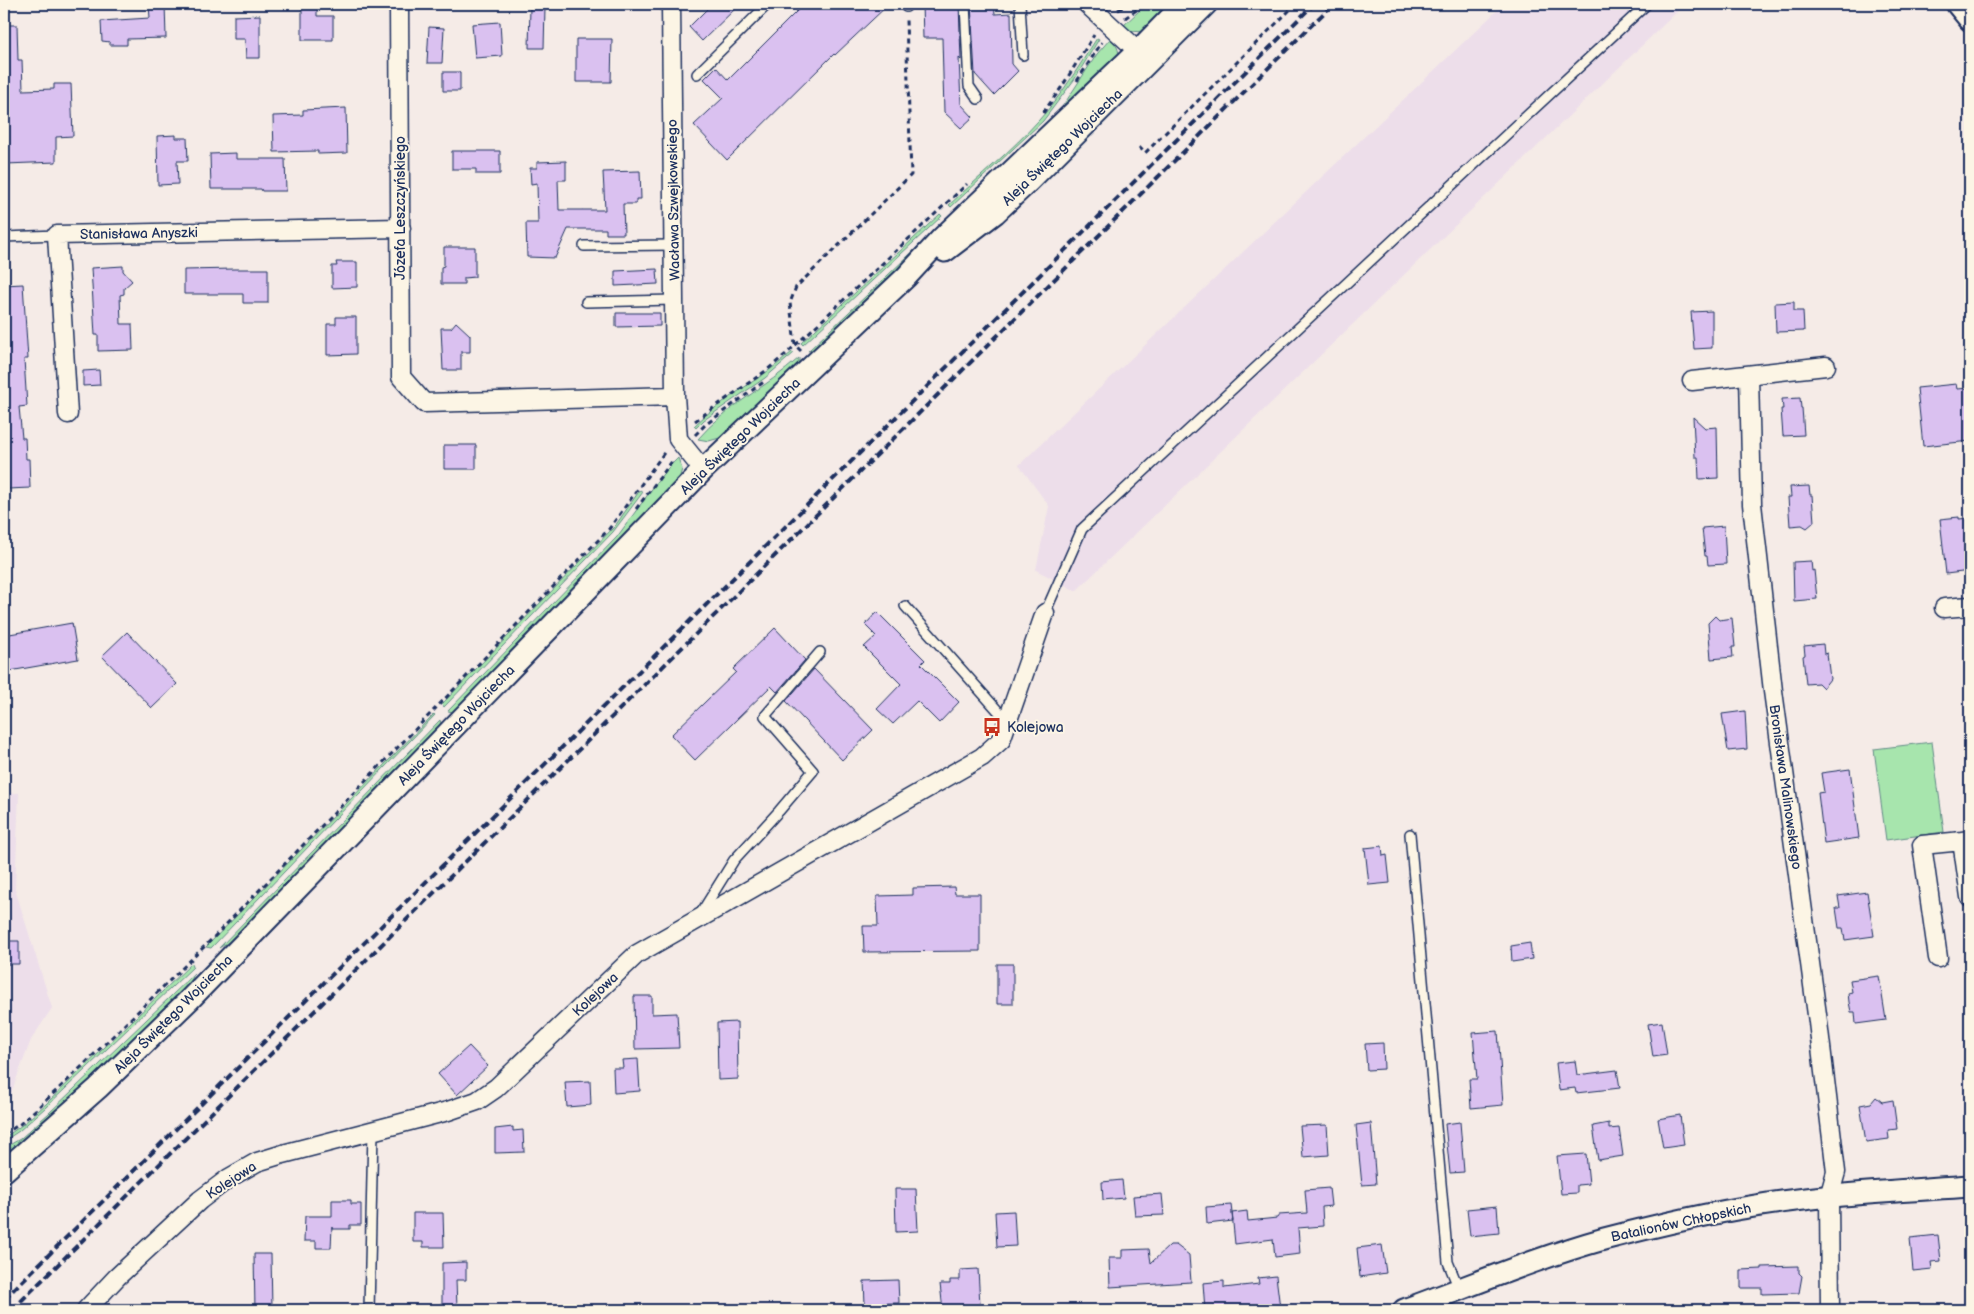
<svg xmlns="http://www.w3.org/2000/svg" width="1974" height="1314" viewBox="0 0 1974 1314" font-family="'Balsamiq Sans',sans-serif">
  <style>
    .built { fill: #eddeea }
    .green { fill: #a7e5ad; stroke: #618a86 }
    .building { fill: #dac1f0; stroke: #1b2f5e }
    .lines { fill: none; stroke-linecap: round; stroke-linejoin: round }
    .service-casing { stroke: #1b2f5e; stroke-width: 12 }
    .minor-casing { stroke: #1b2f5e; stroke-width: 21 }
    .tertiary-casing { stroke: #1b2f5e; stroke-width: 25 }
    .path { stroke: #1b2f5e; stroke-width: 3; stroke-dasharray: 5 4; stroke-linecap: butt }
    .service { stroke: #fcf5e5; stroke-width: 9 }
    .minor { stroke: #fcf5e5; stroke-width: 18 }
    .tertiary { stroke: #fcf5e5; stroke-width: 21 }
    .rail { stroke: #1b2f5e; stroke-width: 4; stroke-dasharray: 8 4; stroke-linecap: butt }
    .labels { text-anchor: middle; stroke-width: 4; stroke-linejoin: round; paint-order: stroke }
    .street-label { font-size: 14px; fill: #1b2f5e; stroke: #fcf5e5 }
    .poi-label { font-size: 14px; fill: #1b2f5e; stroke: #fcf5e5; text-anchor: start }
  </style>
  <rect width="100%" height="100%" fill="#f5ebe7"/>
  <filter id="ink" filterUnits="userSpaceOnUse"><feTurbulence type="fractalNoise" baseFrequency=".02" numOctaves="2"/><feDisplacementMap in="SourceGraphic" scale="10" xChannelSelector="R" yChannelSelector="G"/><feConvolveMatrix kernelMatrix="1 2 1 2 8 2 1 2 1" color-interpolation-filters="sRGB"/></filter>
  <g filter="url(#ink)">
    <!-- built -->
    <path class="built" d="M1504 4H1685L1076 591 1036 570 1049 506 1019 465Z
      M19 793 15 889 52 1008 31 1040 4 1112V794Z"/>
    <!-- green -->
    <path class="green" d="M1153 4H1176L1143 32 1130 31 1123 26 1140 10Z
      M1097 38 1099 39 1074 80 1043 121 951 207 949 205C979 177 1012 150 1039 120 1062 95 1079 66 1097 38Z
      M1110 39C1117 45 1119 49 1119 58L1042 130 1061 109 1097 54Z
      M940 214 942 216 803 345 801 343Z
      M946 220 947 225 812 350 808 351Z
      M792 352 794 353 765 378 704 420 696 428 694 426C722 398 762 379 792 352Z
      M799 358V362L723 437 709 441 698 439C726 406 767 387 799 358Z
      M678 458 682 469 679 480 453 712 448 711 617 537 665 471Z
      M640 490 643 492 613 532 444 707 442 704 615 526Z
      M434 714 435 715 211 948 206 947Z
      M440 720 441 724 232 940 219 948Z
      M1932 742 1944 832 1886 840 1874 749Z
      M192 963 193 967 45 1108 19 1131 4 1141V1138L22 1125 46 1104Z
      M194 974 190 983 186 988C152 1021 118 1054 84 1087 58 1111 34 1136 4 1154V1148L20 1139 49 1113Z"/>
    <!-- building -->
    <path class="building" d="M165 4 166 38 127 39V45H110V42L102 41 101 21 150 18 149 5Z
      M712 4H740L702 41 689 27Z
      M804 4H889L835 55 834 54 727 160 694 125 723 98 704 79 716 67 728 80Z
      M922 4H959L961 60 959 58 961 104 973 117 961 128 944 112 942 38H923Z
      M971 4H994L995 14 1011 13 1012 64 1018 71 994 95 975 74Z
      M302 7H317V16H333V40H302Z
      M530 7 545 8 544 48H529Z
      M260 15V58H246L245 39H234V16Z
      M500 22 502 56 475 58 472 24Z
      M4 25H17L18 60H22L23 90 54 89V84H71L73 136 56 137V162L6 164 4 126Z
      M429 27 444 28 442 63H427Z
      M576 39H612L611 82H576Z
      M443 72H460V91H443Z
      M346 108 347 153 318 154V151L274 152 273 116 303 115V110Z
      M176 135V138H187L188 161H177L178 184 158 185 157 136Z
      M452 151H500V174H476V169H452Z
      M236 153V159H285L286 191H262L261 189H211L210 154Z
      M566 161V180H558L559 210H605L603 172 640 171 641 199H636V204H623L624 234H606V229H568L555 258 527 257 526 223H538L537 183 531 184 530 168H537V162Z
      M444 247H475V277L464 278V284H441V267L444 266Z
      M336 262H357V287L332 288V266H337Z
      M123 266V271L132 281 124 288V294L120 295 121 324H132L133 350 98 351V335H95L91 268Z
      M234 269H268V303H243V294H184V270Z
      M657 269 658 284 615 286V271Z
      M23 284 28 359H24L27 406 19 407 22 438H25L26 459H29L30 488 8 489V482H4V385H8L6 347H4V285Z
      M1794 302V311H1803L1804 331 1776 332 1775 303Z
      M1712 311V348L1694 349 1691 312Z
      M616 313H660V326L616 327Z
      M336 317H356V354L327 355V324H336Z
      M456 322 470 335V352H461V370H443L441 328H451Z
      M99 370 100 385 83 386V371Z
      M1956 384 1957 389 1970 388V441L1923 446 1917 388Z
      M1800 398 1801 408H1802L1804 435 1783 436 1781 409H1783L1782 399Z
      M1693 417 1705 428 1717 427 1718 478 1699 479 1698 457H1695Z
      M444 445H476V469H444Z
      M1809 486 1810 495H1812L1814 522 1807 528 1802 525 1790 526 1788 497H1791L1790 487Z
      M1959 517V519L1970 518V571L1946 574 1940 519Z
      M1724 526 1726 564 1708 565 1707 556H1705L1702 528Z
      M1811 561 1812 571 1814 570 1817 599 1794 601 1793 562Z
      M877 612 925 660 921 664 959 702 939 723 917 701 893 724 877 709 901 684 864 647 876 636 865 625Z
      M1715 616 1719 620 1732 618 1735 647H1732L1733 657 1711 659 1708 623Z
      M72 623 78 659 4 672V635Z
      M775 628 805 660 777 692 771 686 695 760 671 735 736 672 733 669Z
      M127 632 177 684 152 708 102 656Z
      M1823 644 1824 654 1827 653 1830 679 1823 688 1818 683 1806 684 1803 656 1805 655 1804 646Z
      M814 669 873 730 842 760 786 701Z
      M1745 711 1747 749 1728 751 1722 714Z
      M1850 769 1859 838 1824 843 1818 793 1824 792 1821 773Z
      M1382 846 1383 856 1387 855 1390 883 1369 885 1365 848Z
      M954 887 955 894H980V951L864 952 863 926H878L877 896 913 895V888Z
      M1867 892 1874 936 1845 940 1843 928H1839L1836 908H1840L1838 896Z
      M4 941H19V964H4Z
      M1530 943 1532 959 1512 962 1511 946Z
      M997 964H1013V1004H997Z
      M1879 976 1886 1020 1856 1024 1855 1012H1851L1849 1002 1848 993 1852 992 1850 980Z
      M634 996H652V1014L677 1013 679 1048 635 1049Z
      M737 1022 738 1079 718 1080 717 1023Z
      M1662 1022 1667 1055 1653 1057 1648 1024Z
      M1498 1031 1503 1105 1471 1108 1469 1079H1477L1473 1033Z
      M1383 1043 1384 1069 1367 1070 1365 1044Z
      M469 1046 488 1066 457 1095 438 1074Z
      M638 1059 640 1091 614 1093 613 1068H623L622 1060Z
      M1575 1061 1577 1075 1617 1070 1620 1088 1576 1093 1575 1088 1559 1090 1556 1063Z
      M590 1081 591 1105 567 1107 565 1082Z
      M1876 1097 1882 1102 1893 1100 1897 1129 1888 1130 1889 1139 1866 1142 1860 1105 1871 1103Z
      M1680 1115 1684 1145 1663 1148 1658 1119Z
      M1460 1122 1464 1172 1450 1173 1445 1124Z
      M1371 1123 1376 1184 1362 1185 1356 1125Z
      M1609 1123V1129L1619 1128 1623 1156 1598 1160 1593 1126Z
      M1327 1125 1329 1155 1303 1157 1300 1126Z
      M513 1127V1131L523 1130 524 1152 495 1153V1129Z
      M1586 1154 1589 1184 1577 1185V1193L1561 1194 1557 1156Z
      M1122 1180 1124 1198 1103 1200 1102 1182Z
      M1329 1188 1331 1206 1322 1207 1323 1226 1298 1228 1300 1254 1275 1257 1273 1239 1235 1244 1232 1213 1247 1211 1248 1221 1277 1218 1279 1215 1307 1213 1305 1190Z
      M895 1189H916L918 1231 896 1232Z
      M1162 1194 1164 1215 1135 1216 1133 1196Z
      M332 1200H351V1204H361V1225H350V1229H332V1227L331 1248H316V1241H304L305 1216H332Z
      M1231 1205 1233 1221 1207 1224 1206 1207Z
      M1497 1206 1499 1233 1470 1236 1467 1209Z
      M1014 1211 1016 1246 997 1247 995 1212Z
      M413 1213H443L444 1247H423V1242H413Z
      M1938 1235 1941 1261 1931 1262 1932 1269 1913 1271 1910 1238Z
      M1170 1245H1176L1189 1255 1191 1282 1110 1287 1109 1258H1122V1250L1149 1249 1151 1263Z
      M1382 1245 1386 1273 1360 1277 1357 1248Z
      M254 1254H271L272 1310H255Z
      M466 1262V1280H456L457 1308H442V1263Z
      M1799 1266V1273L1802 1276 1799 1293 1762 1294V1288H1741V1270L1762 1269V1267Z
      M978 1269 980 1305H975L976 1310H943L940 1284H950V1280H960V1270Z
      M1276 1276 1280 1308 1260 1310H1205L1203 1283 1224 1281V1288L1259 1284 1258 1278Z
      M898 1280 899 1303 865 1304 864 1281Z"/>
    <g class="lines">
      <!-- service casing -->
      <g class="service-casing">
        <path id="service" d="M906 4V7
          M965 4 969 86 978 99
          M1020 4 1023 55
          M697 74 768 4
          M4 237 57 235
          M584 246 674 245
          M586 302 674 300
          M905 606 1008 722
          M1045 613 1082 529 1647 4
          M1410 834 1448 1262 1459 1289
          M701 913 734 860 779 811 813 771 765 716 820 652
          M369 1310 373 1131"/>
      </g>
      <!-- minor casing -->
      <g class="minor-casing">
        <path id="minor" d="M399 4 401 377 424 403 675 396 671 4
          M1087 4 1147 59
          M1749 375 1752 504 1773 691 1818 1022 1836 1172 1829 1197 1830 1310
          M1692 381 1826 366
          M675 396 678 439 703 470
          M68 414 57 235 401 228
          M1944 608 1970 606
          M1970 840 1962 841 1970 897
          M1938 958 1922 845 1962 841
          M86 1310 117 1277 200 1200 229 1178 257 1162 283 1154 448 1111 477 1101 496 1088 637 954 982 757 1001 740 1045 613"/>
      </g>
      <!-- tertiary casing -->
      <g class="tertiary-casing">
        <path id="tertiary" d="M1957 4 1970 20
          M945 251 995 213 1029 181 1206 4
          M4 1171 98 1088 190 999 703 470 906 277 942 238 1138 51 1184 4
          M1404 1310C1470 1286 1536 1258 1604 1239 1654 1226 1704 1214 1755 1206 1826 1194 1899 1191 1970 1186"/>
      </g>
      <!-- path -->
      <path class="path" d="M1118 10 1128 4
        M1125 18 1145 4
        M1077 81 1102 42
        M1043 113 1061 88 1094 35
        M1139 147 1145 153 1296 4
        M801 351 795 345 790 303 796 287 911 175 906 20
        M695 421 767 370 786 354 967 184
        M695 435 705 425 765 381
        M636 509 673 460
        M4 1134 20 1124 68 1080 211 940 466 677 609 529 666 450"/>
      <!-- service -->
      <use href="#service" class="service"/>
      <!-- minor -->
      <use href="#minor" class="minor"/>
      <!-- tertiary -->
      <use href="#tertiary" class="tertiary"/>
      <!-- rail -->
      <path class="rail" d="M4 1299 1314 4
        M12 1310 1333 4"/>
    </g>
  </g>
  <!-- icons -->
  <defs>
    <g id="bus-bare" transform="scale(1.5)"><path d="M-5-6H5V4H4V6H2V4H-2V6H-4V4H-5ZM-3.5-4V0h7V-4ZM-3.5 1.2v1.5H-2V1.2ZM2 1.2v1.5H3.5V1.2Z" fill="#c8321e" stroke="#fcf5e5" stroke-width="2.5" paint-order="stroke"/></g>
  </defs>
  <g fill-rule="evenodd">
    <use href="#bus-bare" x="992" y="727"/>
  </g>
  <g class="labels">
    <!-- street labels -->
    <g class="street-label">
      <text transform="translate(1062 147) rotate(-44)" y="5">Aleja Świętego Wojciecha</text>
      <text transform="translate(673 200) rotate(-91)" y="5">Wacława Szwejkowskiego</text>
      <text transform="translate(400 208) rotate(-90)" y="5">Józefa Leszczyńskiego</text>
      <text transform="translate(139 233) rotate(-1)" y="5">Stanisława Anyszki</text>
      <text transform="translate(740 436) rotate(-44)" y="5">Aleja Świętego Wojciecha</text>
      <text transform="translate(456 725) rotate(-46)" y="5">Aleja Świętego Wojciecha</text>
      <text transform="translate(1786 787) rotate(82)" y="5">Bronisława Malinowskiego</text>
      <text transform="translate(595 994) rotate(-43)" y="5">Kolejowa</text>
      <text transform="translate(173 1014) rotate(-45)" y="5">Aleja Świętego Wojciecha</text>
      <text transform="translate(231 1180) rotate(-33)" y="5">Kolejowa</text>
      <text transform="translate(1681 1222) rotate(-12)" y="5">Batalionów Chłopskich</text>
    </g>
    <!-- poi labels -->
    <g class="poi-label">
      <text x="1007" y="732">Kolejowa</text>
    </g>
  </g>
  <!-- margin -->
  <rect width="1974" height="1314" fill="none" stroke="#fcf5e5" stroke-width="20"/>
  <rect x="10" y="10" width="1954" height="1294" fill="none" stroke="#1b2f5e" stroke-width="2" filter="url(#ink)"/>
</svg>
